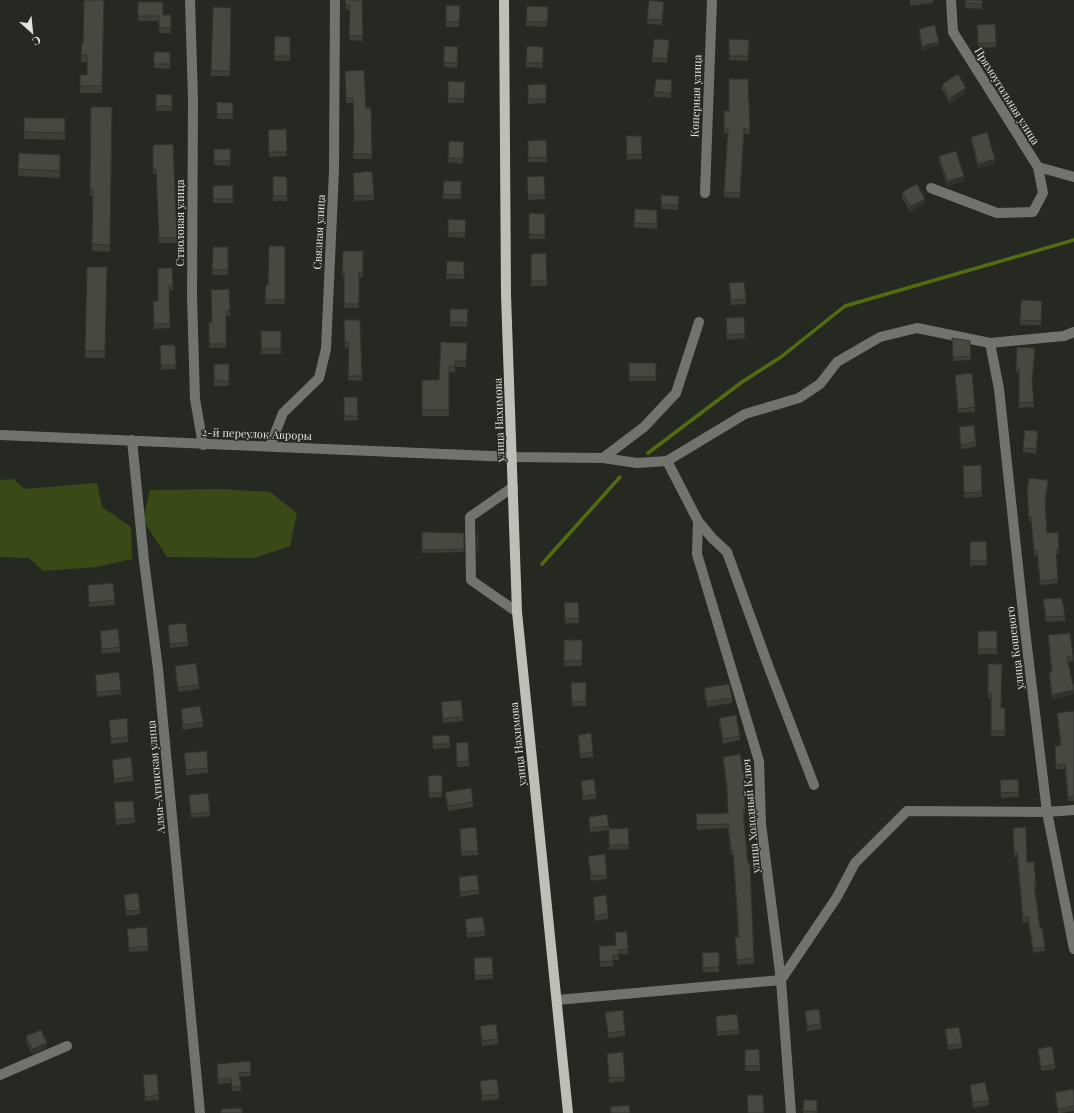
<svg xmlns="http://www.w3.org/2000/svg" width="1074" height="1113" viewBox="0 0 1074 1113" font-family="'Playfair Display',serif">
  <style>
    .green { fill: #394a17 }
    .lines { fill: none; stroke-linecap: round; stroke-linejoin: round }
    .stream { stroke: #526d11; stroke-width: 3.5 }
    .minor { stroke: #71736f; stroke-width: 10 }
    .major { stroke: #bcc0b7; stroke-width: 10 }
    .wall { fill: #3b3f36 }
    .shaded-wall { fill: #30332c }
    .building { fill: #45493f; stroke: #30332c }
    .labels { text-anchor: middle; stroke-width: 3; stroke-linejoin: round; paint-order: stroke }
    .street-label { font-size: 11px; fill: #e1e3de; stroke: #262921 }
  </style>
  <rect width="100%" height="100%" fill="#262921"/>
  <!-- green -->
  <path class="green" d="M13 479 25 489 97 483 102 507 131 527 132 559 97 567 43 571 29 558 0 557V480Z
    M222 489 270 492 297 513 290 546 254 558 167 557 143 520 150 490Z"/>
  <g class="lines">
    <!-- stream -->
    <path class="stream" d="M648 453 742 382 781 357 845 306 1074 240
      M542 564 620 477"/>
    <!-- minor -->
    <path class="minor" d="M190 0 193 100 192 297 195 399 203 445
      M951 0 953 32 1038 167 1074 177
      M931 188 997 213 1033 212 1043 193 1038 167
      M705 193 712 0
      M990 343 999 389 1024 622 1047 812 1074 949
      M0 435 513 457 603 458 637 463 667 461 745 414 799 398 820 384 837 362 880 337 917 328 990 343 1064 336 1074 332
      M132 440 144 561 158 669 200 1113
      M270 446 283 413 319 378 326 349 334 170 335 0
      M603 458 644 427 676 393 699 322
      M667 461 698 521 697 554 759 761 761 824 781 980 791 1113
      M513 487 470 517 471 580 517 612
      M698 521 712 538 727 552 769 668 814 785
      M557 1000 781 980 837 897 855 863 907 811 1047 812 1074 810
      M0 1075 67 1046"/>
    <!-- major -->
    <path class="major" d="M504 0 506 295 517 612 568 1113"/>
  </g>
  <!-- wall -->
  <path class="wall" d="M104 0 102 93H80V75H87V62H81L82 43H83Z
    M345 0H362L363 41 349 40 350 10H346Z
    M910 0H933V3L910 6Z
    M965 0H983L982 9 965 8Z
    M138 2 163 15H171V33H159V21H138Z
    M446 5 460 6 459 27H446Z
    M527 6 548 7 547 27 526 26Z
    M213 7 231 8 230 76H211Z
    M664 7 662 25 647 24V19Z
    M995 24 996 47 978 48 977 25Z
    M919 29 939 46 922 50 919 34Z
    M275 36 290 37V61H274Z
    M729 39 749 40 748 61 729 60Z
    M669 45 667 63 652 62V57Z
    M444 46 458 47 457 68 444 67Z
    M527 46 543 47V68L526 67Z
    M154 52H170V69L154 68Z
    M345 71 366 108H371L372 159H353L354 138 353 103H346Z
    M448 81 465 82 464 103H448Z
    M546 84V103L528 104V85Z
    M942 84 966 93 950 103 942 89Z
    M672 85 671 98 654 97V92Z
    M156 94 172 95V111H156Z
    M217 102 233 103V119H217Z
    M91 107H112L110 252 92 251 93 196H90Z
    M24 118H65V140L24 139Z
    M286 129 287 156 269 157 268 130Z
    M724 129 750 130V134H744L740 198 724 197 727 134 724 133Z
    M626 136H641L642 159 627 160Z
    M971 137 995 164 978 168 971 141Z
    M546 140 547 162H528V141Z
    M173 144 177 243H159L156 173 153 174V145Z
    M464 147 463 164 448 162V158Z
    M214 149H231L230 166 214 165Z
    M19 153 60 155V178L18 176Z
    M939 156 964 181 947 186 939 161Z
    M353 173 374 195V200L354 201Z
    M273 176 287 177V201H273Z
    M544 176 545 199 528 200 527 177Z
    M444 181H461V199H443Z
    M233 185V203H213V186Z
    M902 192 925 204 910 212 902 197Z
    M679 196 678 210 661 209V205Z
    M635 209 657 210V229L634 227Z
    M529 213 545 214V239H529Z
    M448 219 466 220 465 238 448 237Z
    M285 246V304H265L266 285H268Z
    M213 247H228V275H212Z
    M343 251H363V277H359V308H344V277H342Z
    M546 253 547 286H531V254Z
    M447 261 464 262V279H446Z
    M87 267H107L105 358H85Z
    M172 268 173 290H169L170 328 154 329 153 301H158Z
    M729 283 746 299V304L731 305Z
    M229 289 230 316H226V348H209V322H212Z
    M1021 300 1042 301 1041 325H1020Z
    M450 309H468L467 327 450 326Z
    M726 318 745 334V338L727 340Z
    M344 320H360L362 381 348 380 349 347 345 348Z
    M261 331H281V354H261Z
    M441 342 467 349 466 367H455V373L449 372V416H422V380H439Z
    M952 342 971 356V360L953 361Z
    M160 345H175L176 369 161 370Z
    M1035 352 1032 385 1034 407 1019 408V373L1016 372V368Z
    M629 363H656V381H629Z
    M214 364H229V386H214Z
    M955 375 975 407V412L958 413Z
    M344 397H357L358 420 344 421Z
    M959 427 976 442V447L961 449 959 432Z
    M1038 436 1036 454 1023 452V448Z
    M963 466 982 492V497L964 498Z
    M1048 485 1045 504 1047 533 1059 549V554H1056L1058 583 1040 585 1037 556H1034L1031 522H1029L1027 491Z
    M422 532 464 533V552L422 553Z
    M986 541 987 565 970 566V542Z
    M88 585 115 600V605L89 607Z
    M1043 599 1065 616V621L1046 622 1043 604Z
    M578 602 579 623 565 624 564 603Z
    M168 625 188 642V646L170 648Z
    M100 631 120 647V652L102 654Z
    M978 631H997V654H978Z
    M1048 635 1073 657V661L1068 662 1074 688V694L1052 700 1049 672H1052Z
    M564 640H582V666H564Z
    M988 664 1001 708H1005V736H991V698H988Z
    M175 666 199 684V689L178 692 175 671Z
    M95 675 121 690V694L97 697Z
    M586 682V706H572L571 683Z
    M704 688 732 698V703L707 707 704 693Z
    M441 702 463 716V721L443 723Z
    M181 709 203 722V727L183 730 181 714Z
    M1074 711V801H1068L1065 769H1056L1055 746 1060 745 1057 713Z
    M719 718 740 736V740L723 744 719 723Z
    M109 720 128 737V742L111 744Z
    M449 735 450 748 433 749 432 736Z
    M578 735 593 752V757L580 758Z
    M456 747 469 761V766L457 767Z
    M184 753 208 768V773L186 775Z
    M723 757 745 810V814H744L754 963 737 965 735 937H738L733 855H731L728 828 697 830 696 814 728 813 727 792 723 761Z
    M112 760 133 776V781L114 783Z
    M442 775V797L429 798 428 776Z
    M1018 779 1019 797 1001 798 1000 780Z
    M581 781 596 794V799L583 800Z
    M445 792 473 802V807L448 811 445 796Z
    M189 795 210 812V816L191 818Z
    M114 802 135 818V823L116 825Z
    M589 817 609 826V830L590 833Z
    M628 828 629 849 609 850V829Z
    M1013 828 1036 883V888H1035L1040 928 1045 947V951L1033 953 1028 922 1023 923 1017 857H1014Z
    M460 833 478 851V855L461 856Z
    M588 856 607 875V879L591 881Z
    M459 877 479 890V894L460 897Z
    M124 895 140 910V914L126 916Z
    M593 897 608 914V919L595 921Z
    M465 919 485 931V936L467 938Z
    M127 929 148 946V951L129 952Z
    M628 949V954H618L619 960H613V966L600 967 599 950Z
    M719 952V972H703L702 953Z
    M474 962 493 975V979L475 980Z
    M805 1011 821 1024V1029L807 1031Z
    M605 1012 625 1031V1036L608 1038Z
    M716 1016 739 1030V1034L717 1036Z
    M480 1026 498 1039V1044L482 1046 480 1031Z
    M945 1029 962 1043V1048L948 1050 945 1034Z
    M26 1036 47 1048 32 1054 26 1041Z
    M759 1049 760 1071H745V1050Z
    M1038 1049 1055 1064V1069L1041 1071 1038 1053Z
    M607 1054 625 1077V1081L609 1083Z
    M217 1064 251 1072V1076L240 1077 241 1091H232L231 1083 218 1084Z
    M143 1075 159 1095V1100L145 1101Z
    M480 1081 499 1094V1099L482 1101 480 1086Z
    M970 1085 989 1100V1105L973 1108 970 1090Z
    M1055 1092 1074 1094V1111L1061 1113H1058L1055 1097Z
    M804 1100H817V1113H803Z"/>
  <!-- shaded-wall -->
  <path class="shaded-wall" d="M939 42V46L922 50V46Z
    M966 88V93L950 103V98Z
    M995 159V164L978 168V164Z
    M964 176V181L947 186V181Z
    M925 199V204L910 212V207Z
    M1074 690V694L1052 700V695Z
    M47 1043V1048L32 1054V1049Z"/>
  <!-- building -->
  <path class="building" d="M84 0H104L102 86H80V75H87V55H81L82 43H83Z
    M345 0H362L363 36H349L350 5H346Z
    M649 0 664 2 662 20 647 19Z
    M965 0H982V4L965 3Z
    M138 2H163V15H171V28H159V16H138Z
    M446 5 460 6 459 22H446Z
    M527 6 548 7 547 22H526Z
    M213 7 231 8 230 71H211Z
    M995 24 996 43H978L977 25Z
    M935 25 939 42 922 46 919 29Z
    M275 36 290 37V56H274Z
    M654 39 669 40 667 59 652 57Z
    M729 39 749 40 748 56H729Z
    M444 46 458 47 457 63H444Z
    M527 46 543 47V63H526Z
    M154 52H170V64H154Z
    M364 70 366 108H371L372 154H353L354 137 353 98H346L345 71Z
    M958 74 966 88 950 98 942 84Z
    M656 79 672 80 671 93 654 92Z
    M729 79H748L750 130 744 129 740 193 724 192 728 129H724V111H729Z
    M448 81 465 82 464 99 448 98Z
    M546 84V99H528V85Z
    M156 94 172 95V106H156Z
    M217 102 233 103V114H217Z
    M91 107H112L110 245 92 244 93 189H90Z
    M24 118H65V133L24 132Z
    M286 129 287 152H269L268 130Z
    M987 132 995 159 978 164 971 137Z
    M626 136H641L642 154 627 155Z
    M546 140 547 157 528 158V141Z
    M449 141 464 142 463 159 448 158Z
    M173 144 177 238H159L156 169H153V145Z
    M214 149H231L230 161H214Z
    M956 151 964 176 947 181 939 156Z
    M19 153 60 155V171L18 169Z
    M372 171 374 195 354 196 353 173Z
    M273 176 287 177V196H273Z
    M544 176 545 195H528L527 177Z
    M444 181H461V195L443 194Z
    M917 184 925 199 910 207 902 192Z
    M233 185V199H213V186Z
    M661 195 679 196 678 205H661Z
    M635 209 657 210V224L634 223Z
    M529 213 545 214V235L529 234Z
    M448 219 466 220 465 233H448Z
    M269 246H285V300L265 299 266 285H268Z
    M213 247H228V270H212Z
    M343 251H363V272H359V304H344V272H342Z
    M546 253 547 281H531V254Z
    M447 261 464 262V275L446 274Z
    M87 267H107L105 351H85Z
    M158 268H172L173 285 169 286 170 324H154L153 301H158Z
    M744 282 746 299 731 300 729 283Z
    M229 289 230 311H226V344H209V322H212L211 290Z
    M1021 300 1042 301 1041 321 1020 320Z
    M450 309H468L467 322H450Z
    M744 317 745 334 727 335 726 318Z
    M344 320H360L362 376H348L349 343H345Z
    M261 331H281V349H261Z
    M952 338 970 341 971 356 953 357Z
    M441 342 467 343 466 361H455V367L449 366V410H422V380H439Z
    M160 345H175L176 365H161Z
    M1017 347 1035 348 1032 383 1034 402 1019 403V368H1016Z
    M629 363H656V377H629Z
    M214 364H229V381H214Z
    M972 373 975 407 958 409 955 375Z
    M344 397H357L358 416H344Z
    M974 425 976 442 961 445 959 427Z
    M1025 430 1038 431 1036 449 1023 448Z
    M981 465 982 492 964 493 963 466Z
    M1029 478 1048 480 1045 501 1047 533 1058 532 1059 549H1056L1058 579 1040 581 1037 551H1034L1031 517H1029L1027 491Z
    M422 532 464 533V549L422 550Z
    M477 534H478V550H477Z
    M986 541 987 561H970V542Z
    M113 583 115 600 89 603 88 585Z
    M1062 598 1065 616 1046 617 1043 599Z
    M578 602 579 618 565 619 564 603Z
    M186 623 188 642 170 644 168 625Z
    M118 629 120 647 102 649 100 631Z
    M978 631H997V649H978Z
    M1070 633 1073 657H1067L1074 690 1052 695 1049 672H1052L1048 635Z
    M564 640H582V661H564Z
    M196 663 199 684 178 688 175 666Z
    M988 664H1002L1001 708H1005V731H991V693L988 694Z
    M119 672 121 690 97 692 95 675Z
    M586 682V701L572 702 571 683Z
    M729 684 732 698 707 702 704 688Z
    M461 700 463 716 443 719 441 702Z
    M200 706 203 722 183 725 181 709Z
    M1074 711V796L1068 797 1065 764 1056 765 1055 746 1061 745 1057 713Z
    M736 715 740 736 723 739 719 718Z
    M127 718 128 737 111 739 109 720Z
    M591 733 593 752 580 754 578 735Z
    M449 735 450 744H433L432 736Z
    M468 742 469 761 457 762 456 743Z
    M207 751 208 768 186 770 184 753Z
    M740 754 744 776 745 810H743L748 863H750L754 958 737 960 735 937H739L733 850H731L728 824 697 825 696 814 728 813 727 787 723 757Z
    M131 757 133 776 114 779 112 760Z
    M442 775V793H429L428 776Z
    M594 779 596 794 583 796 581 781Z
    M1018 779 1019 792 1001 793 1000 780Z
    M471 788 473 802 448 806 445 792Z
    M208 793 210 812 191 814 189 795Z
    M133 801 135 818 116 820 114 802Z
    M607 814 609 826 590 828 589 817Z
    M476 827 478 851 461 852 460 829Z
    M1026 827 1027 862H1034L1036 883 1034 884 1040 928 1042 927 1045 947 1033 948 1028 917 1023 918 1017 852H1014L1013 828Z
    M628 828 629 845H609V829Z
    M605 854 607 875 591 876 588 856Z
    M477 875 479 890 460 892 459 877Z
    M138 893 140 910 126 911 124 895Z
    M606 895 608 914 595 916 593 897Z
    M483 917 485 931 467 934 465 919Z
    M147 927 148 946 129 948 127 929Z
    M615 932H627L628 949 618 950 619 955H613V961L600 962 599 946 616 945Z
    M719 952V967L703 968 702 953Z
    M492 957 493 975 475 976 474 958Z
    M819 1009 821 1024 807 1026 805 1011Z
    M623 1010 625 1031 608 1033 605 1012Z
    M737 1014 739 1030 717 1032 716 1016Z
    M496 1024 498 1039 482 1041 480 1026Z
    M959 1027 962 1043 948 1046 945 1029Z
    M41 1030 47 1043 32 1049 26 1036Z
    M1052 1046 1055 1064 1041 1067 1038 1049Z
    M759 1049 760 1066H745V1050Z
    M623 1052 625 1077 609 1078 607 1054Z
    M250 1061 251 1072 239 1073 241 1086 232 1087 231 1078 218 1079 217 1064Z
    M157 1074 159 1095 145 1097 143 1075Z
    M497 1079 499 1094 482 1096 480 1081Z
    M985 1082 989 1100 973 1103 970 1085Z
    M1073 1089 1074 1094V1106L1058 1109 1055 1092Z
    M747 1095H763L764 1113H748Z
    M804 1100H817V1112L803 1111Z
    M629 1105 630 1113H611L610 1107Z
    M242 1108V1113H221V1109Z"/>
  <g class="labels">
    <!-- street labels -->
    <g class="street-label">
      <text transform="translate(696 96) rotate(-88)" y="4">Коперная улица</text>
      <text transform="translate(1007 96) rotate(58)" y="4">Прямоугольная улица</text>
      <text transform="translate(180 223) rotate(-90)" y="4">Стволовая улица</text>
      <text transform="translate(319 232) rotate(-87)" y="4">Связная улица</text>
      <text transform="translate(499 420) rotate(-92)" y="4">улица Нахимова</text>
      <text transform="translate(257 434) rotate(2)" y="4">2-й переулок Авроры</text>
      <text transform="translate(1015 648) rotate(-97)" y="4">улица Кошевого</text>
      <text transform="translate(518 744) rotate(-96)" y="4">улица Нахимова</text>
      <text transform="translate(156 777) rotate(-95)" y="4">Алма-Атинская улица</text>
      <text transform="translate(751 816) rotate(-95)" y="4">улица Холодный Ключ</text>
    </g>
  </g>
  <!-- north arrow -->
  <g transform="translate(32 32) rotate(153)" stroke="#262921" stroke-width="3" paint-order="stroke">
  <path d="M0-3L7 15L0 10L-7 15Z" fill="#e1e3de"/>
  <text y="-6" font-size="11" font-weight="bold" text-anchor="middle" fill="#e1e3de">С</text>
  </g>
</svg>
